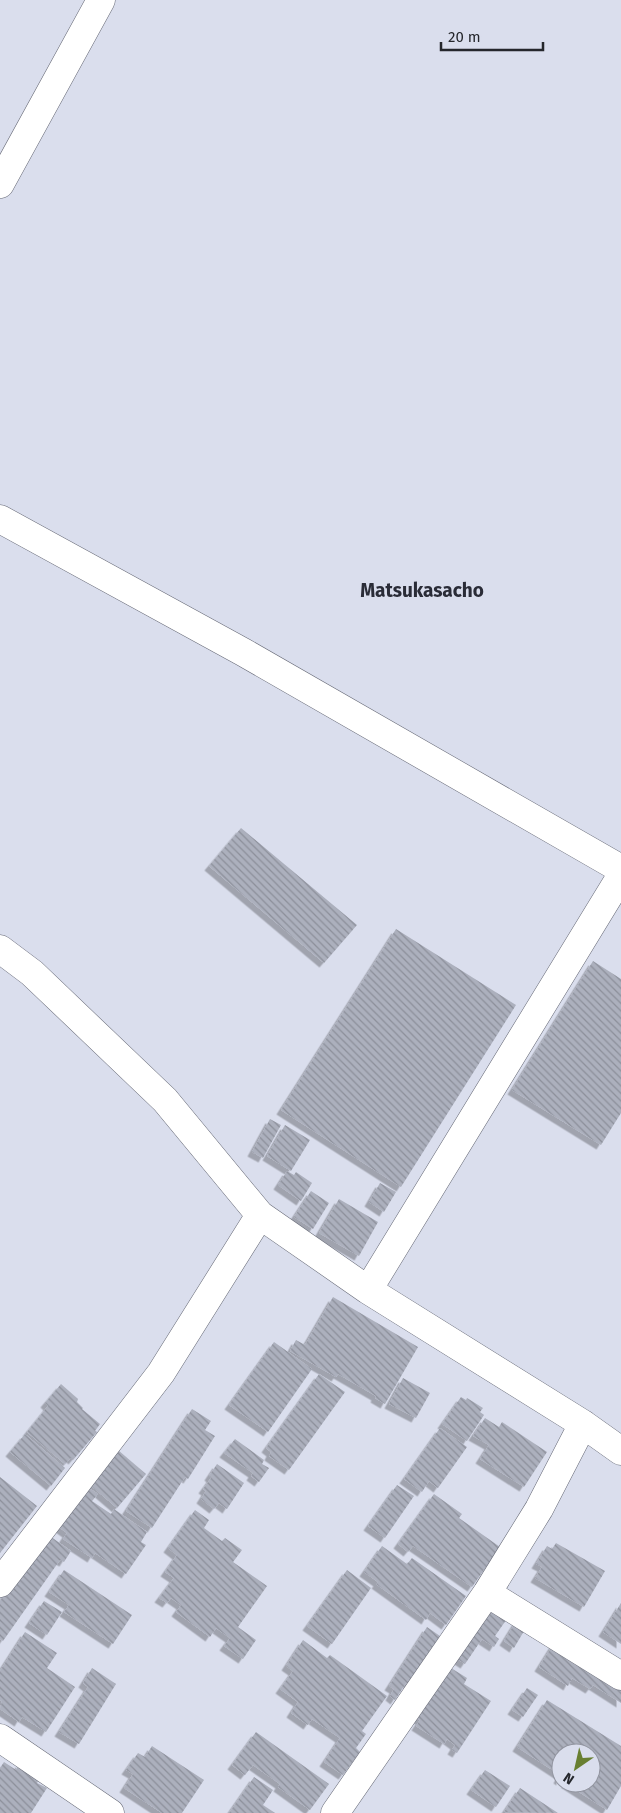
<svg xmlns="http://www.w3.org/2000/svg" width="621" height="1813" viewBox="0 0 621 1813" font-family="'Fira Sans',sans-serif">
  <style>
    .building { fill: url(#building-back-hatch); filter: url(#shadow) }
    .lines { fill: none; stroke-linecap: round; stroke-linejoin: round }
    .minor-casing { stroke: #656875; stroke-width: 29 }
    .tertiary-casing { stroke: #656875; stroke-width: 29 }
    .secondary-casing { stroke: #656875; stroke-width: 29 }
    .minor { stroke: #fff; stroke-width: 28 }
    .tertiary { stroke: #fff; stroke-width: 28 }
    .secondary { stroke: #fff; stroke-width: 28 }
    .labels { text-anchor: middle; stroke-width: 4; stroke-linejoin: round; paint-order: stroke }
    .neighbourhood-label { font-size: 19px; font-weight: bold; fill: #2a2c37; stroke: #dadeed }
  </style>
  <defs>
    <pattern id="building-back-hatch" width="6" height="6" patternUnits="userSpaceOnUse" patternTransform="scale(1.25)"><rect width="6" height="6" fill="#acb0bd"/><path d="M-1 5l2 2M0 0l6 6M5-1l2 2" fill="none" stroke="#8c8f9a"/></pattern>
    <filter id="shadow"><feDropShadow dx="-4.5" dy="4.5" stdDeviation="0" flood-color="#0004"/></filter>
  </defs>
  <rect width="100%" height="100%" fill="#dadeed"/>
  <!-- building -->
  <path class="building" d="M241 828 357 925 324 963 209 866Z
    M396 929 516 1005 401 1187 281 1110Z
    M593 961 621 979V1113L601 1145 512 1090Z
    M270 1119 281 1125 263 1158 252 1152Z
    M285 1125 310 1140 291 1171 267 1156Z
    M287 1171 294 1175 296 1172 312 1183 301 1201 278 1185Z
    M380 1183 396 1192 384 1212 369 1202Z
    M311 1191 329 1203 313 1229 294 1217Z
    M339 1199 378 1222 359 1256 319 1233Z
    M333 1297 418 1347 385 1404 375 1398 376 1396 338 1374 336 1377 290 1351 296 1340 305 1345Z
    M274 1342 312 1369 268 1432 229 1405Z
    M319 1374 345 1392 289 1470 269 1456 271 1452 266 1448Z
    M403 1378 430 1393 416 1418 389 1404Z
    M61 1384 78 1399 77 1402 83 1408 82 1409 100 1424 95 1431 97 1432 73 1460 71 1458 65 1464 27 1432 48 1406 45 1403Z
    M461 1397 466 1400 467 1398 483 1408 480 1412 484 1415 467 1441 442 1424Z
    M192 1409 211 1421 205 1430 215 1436 188 1479 185 1477 152 1528 126 1511Z
    M485 1418 499 1427 502 1422 547 1452 524 1487 480 1459 489 1445 473 1436Z
    M440 1428 467 1447 438 1488 429 1481 422 1492 404 1479Z
    M25 1434 65 1468 51 1486 10 1452Z
    M235 1439 264 1460 262 1464 269 1468 259 1482 251 1476 253 1473 224 1453Z
    M118 1450 146 1474 117 1508 89 1484Z
    M217 1464 244 1483 227 1509 219 1503 214 1509 201 1499 206 1491 203 1489 211 1478 209 1476Z
    M0 1477 37 1506 0 1553Z
    M83 1484 98 1494 92 1501 111 1514 114 1509 147 1532 141 1542 146 1545 126 1574 95 1553 92 1558 63 1539 67 1533 56 1525Z
    M397 1485 414 1496 385 1538 368 1526Z
    M434 1494 462 1514 459 1518 500 1547 472 1587 413 1546 408 1552 398 1544Z
    M195 1510 209 1520 204 1528 222 1541 225 1538 242 1550 233 1562 267 1586 238 1627 256 1640 243 1659 224 1646 230 1638 216 1628 210 1637 176 1612 181 1605 171 1598 167 1603 159 1598 174 1578 165 1572 177 1555 168 1548Z
    M47 1534 71 1551 64 1562 60 1560 3 1641 0 1639V1601Z
    M556 1543 605 1571 584 1607 535 1578 542 1567 536 1564 547 1546 552 1549Z
    M382 1546 407 1564 412 1558 466 1596 446 1625 430 1613 426 1620 376 1584 378 1582 364 1572Z
    M64 1570 132 1615 113 1644 64 1612 69 1605 49 1592Z
    M347 1570 371 1588 332 1644 307 1626Z
    M44 1601 62 1612 47 1635 29 1623Z
    M488 1602 509 1616 495 1636 499 1639 494 1647 482 1639 465 1664 456 1658Z
    M621 1603V1644L603 1632Z
    M517 1620 527 1626 514 1648 504 1641Z
    M427 1627 440 1636 409 1684 406 1683 395 1700 390 1696 394 1689 389 1686Z
    M25 1632 57 1653 47 1668 75 1687 46 1732 22 1717 19 1722 0 1709 2 1701 0 1700V1671Z
    M303 1640 327 1658 330 1655 387 1696 362 1731 366 1734 356 1748 360 1752 343 1775 324 1762 340 1738 312 1719 308 1725 291 1713 298 1702 280 1689 293 1671 286 1666Z
    M554 1643 621 1686V1703L593 1685 590 1689 572 1678 568 1686 539 1667Z
    M92 1668 116 1684 79 1744 59 1732 88 1687 83 1683Z
    M451 1668 467 1678 464 1684 491 1701 457 1753 452 1750 455 1745 447 1739 444 1744 416 1726 420 1720 411 1714Z
    M527 1688 538 1695 523 1717 512 1710Z
    M547 1700 621 1746V1786L607 1810 565 1783H591V1753H561V1781L558 1779 560 1775 517 1747Z
    M256 1732 329 1784 310 1810 278 1787 280 1784 253 1765 245 1775 232 1765Z
    M152 1746 204 1780 182 1813H162L124 1788 133 1774 126 1770 138 1753 145 1757Z
    M4 1762 16 1770 20 1763 41 1777 37 1783 47 1788 31 1813H0V1768Z
    M485 1770 510 1786 496 1807 471 1790Z
    M254 1777 273 1790 263 1805 275 1813H229Z
    M520 1788 558 1813 504 1812Z"/>
  <g class="lines">
    <!-- minor casing -->
    <g class="minor-casing">
      <path id="minor" d="M0 949 32 973 165 1100 260 1215 368 1290 583 1424 621 1451
        M368 1290 621 876
        M0 1583 161 1373 260 1215
        M487 1593 621 1676
        M0 1738 110 1813
        M335 1813 487 1593 539 1509 583 1424"/>
    </g>
    <!-- tertiary casing -->
    <g class="tertiary-casing">
      <path id="tertiary" d="M0 519 243 652 621 869"/>
    </g>
    <!-- secondary casing -->
    <g class="secondary-casing">
      <path id="secondary" d="M0 184 101 0"/>
    </g>
    <!-- minor -->
    <use href="#minor" class="minor"/>
    <!-- tertiary -->
    <use href="#tertiary" class="tertiary"/>
    <!-- secondary -->
    <use href="#secondary" class="secondary"/>
  </g>
  <g class="labels">
    <!-- neighbourhood labels -->
    <g class="neighbourhood-label">
      <text x="422" y="597">Matsukasacho</text>
    </g>
  </g>
  <!-- north arrow -->
  <g transform="translate(576 1768) rotate(214)"><circle r="24" fill="#dadeed" stroke="#9295a0"/>
  <path d="M0-4L9 19L0 12L-9 19Z" fill="#687f31"/>
  <text y="-8" font-size="14" font-weight="bold" text-anchor="middle" fill="#25272c">N</text>
  </g>
  <!-- scale -->
  <path d="M441 42v8h102v-8" fill="none" stroke="#25272c" stroke-width="2.5"/>
  <text x="448" y="42" font-size="15" fill="#25272c" stroke="#dadeed" stroke-width="4" paint-order="stroke">20 m</text>
</svg>
